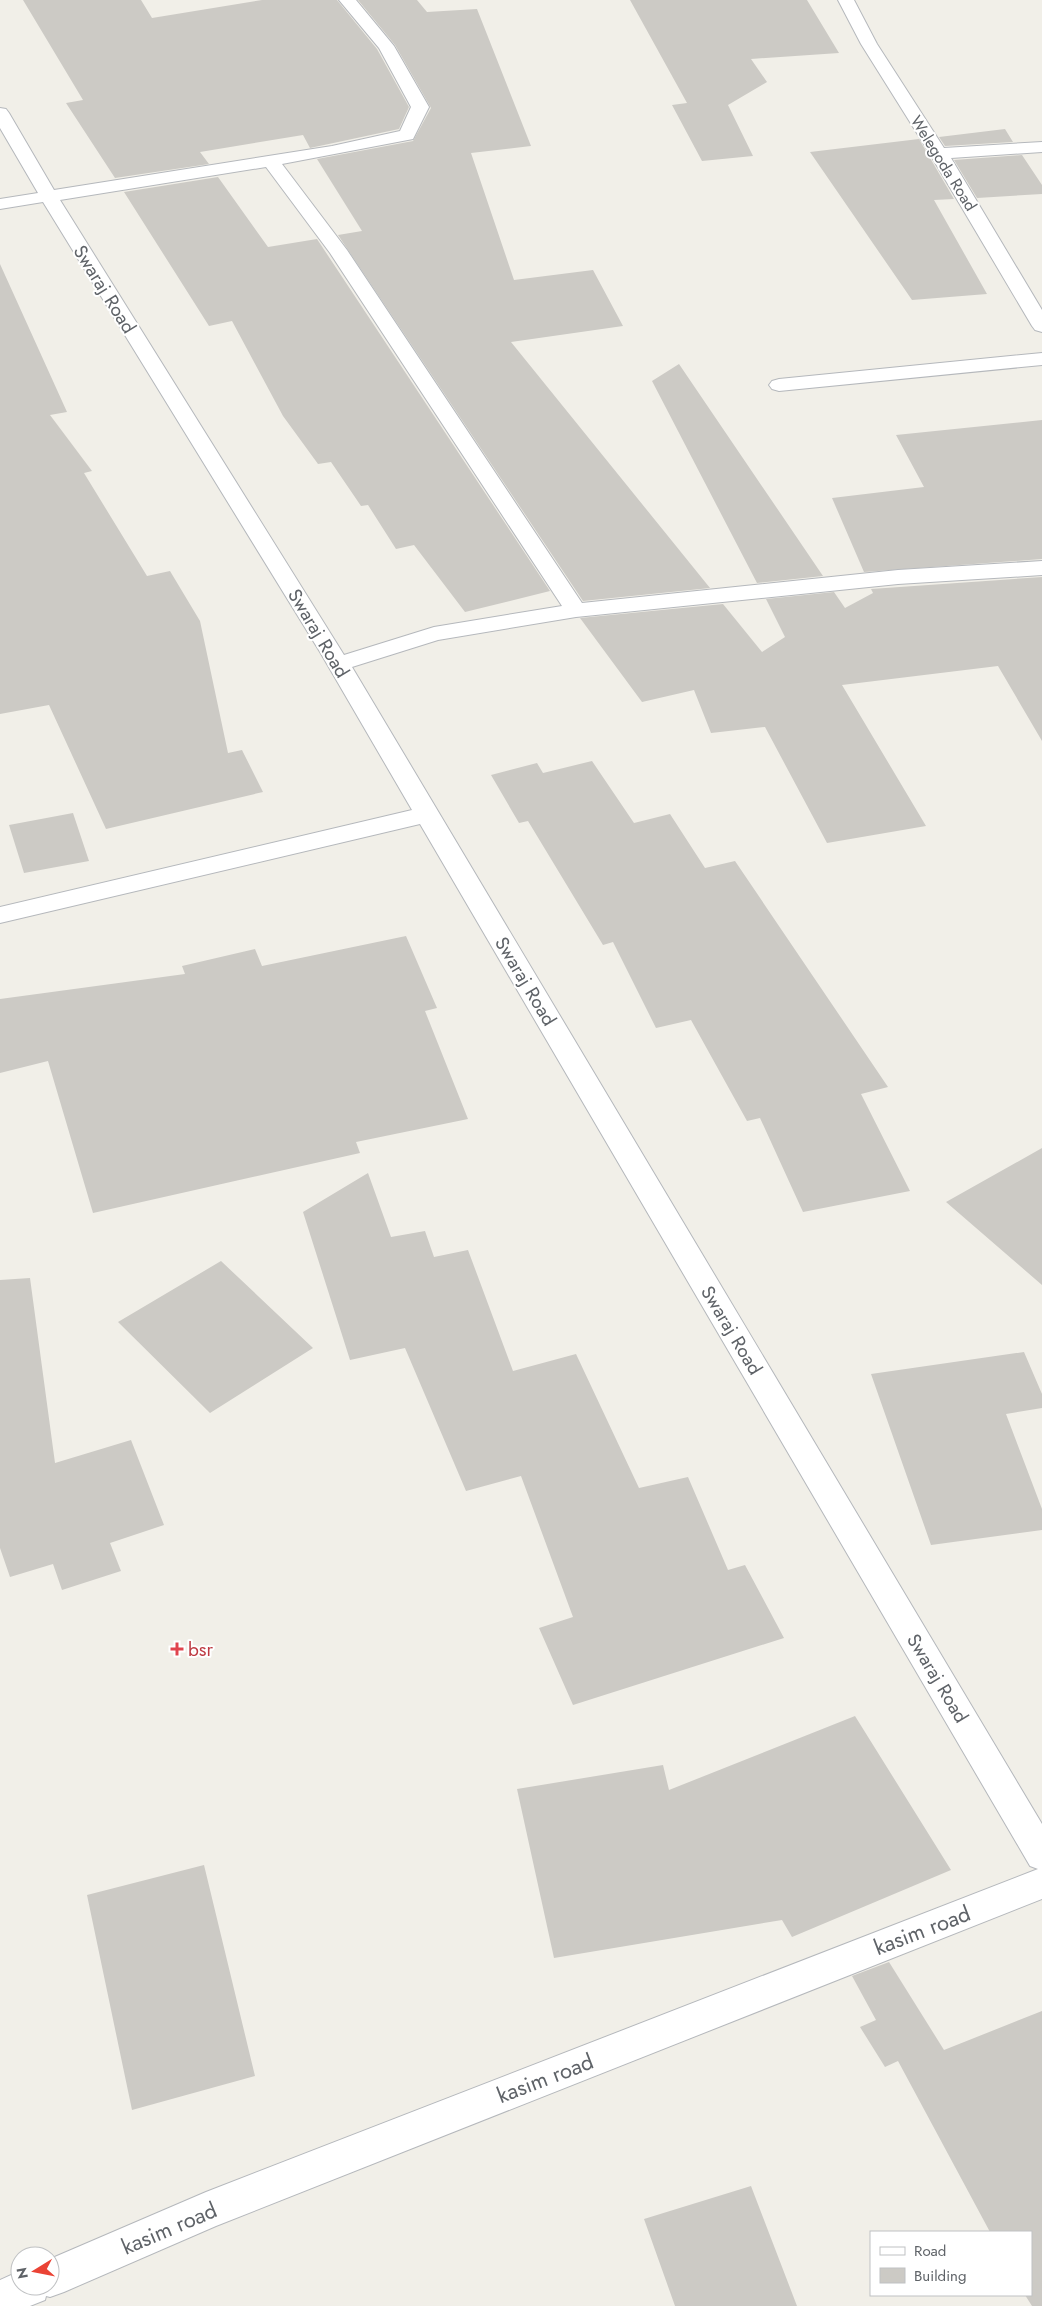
<svg xmlns="http://www.w3.org/2000/svg" width="1042" height="2306" viewBox="0 0 1042 2306" font-family="Jost,sans-serif">
  <style>
    .building { fill: #cccac5 }
    .lines { fill: none; stroke-linecap: round; stroke-linejoin: round }
    .minor-casing { stroke: #b5b8bc; stroke-width: 2 }
    .minor { fill: #fff; fill-rule: evenodd }
    .health-dot { fill: #e0444e; stroke: #fff; stroke-width: 2 }
    .labels { text-anchor: middle; stroke-width: 4; stroke-linejoin: round; paint-order: stroke }
    .far-street-label { font-size: 16px; fill: #5f6368; stroke: #fff }
    .street-label { font-size: 19px; fill: #5f6368; stroke: #fff }
    .health-label { font-size: 19px; fill: #be3a42; stroke: #fff; text-anchor: start }
    .near-street-label { font-size: 22px; fill: #5f6368; stroke: #fff }
  </style>
  <rect width="100%" height="100%" fill="#f1efe8"/>
  <!-- building -->
  <path class="building" d="M23 0H141L152 18 262 0H337L377 49 409 107 399 129 310 148 303 135 200 152 209 164 115 178 66 103 83 100Z
    M358 0H417L427 12 477 9 531 146 471 153 514 280 593 270 623 326 511 342 710 588 583 601 338 235 362 231 317 159 413 141 431 108 395 45Z
    M630 0H807L839 53 751 59 767 82 728 105 753 156 702 161 672 105 687 103Z
    M1005 129 1013 142 945 146 939 137Z
    M919 139 954 199 934 200 987 294 912 300 810 152Z
    M1022 155 1042 185V194L977 198 954 160Z
    M218 177 268 247 317 239 550 591 465 612 414 545 396 549 368 505 361 506 331 462 318 464 283 416 232 321 209 326 124 192Z
    M0 264 67 412 50 415 92 471 84 473 147 576 170 571 200 621 228 753 242 750 263 792 106 829 49 705 0 714Z
    M679 364 823 576 757 583 652 381Z
    M1042 420V559L864 572 832 498 924 487 896 435Z
    M1042 577V741L998 666 842 685 926 826 827 843 765 727 711 733 694 690 642 702 580 618 723 604 762 652 785 637 766 599 834 592 845 608 873 593 871 589Z
    M592 761 634 823 670 814 705 868 735 861 888 1087 861 1094 910 1191 803 1212 760 1118 747 1121 691 1020 656 1028 613 942 603 945 528 821 519 823 491 775 537 763 543 773Z
    M73 813 89 861 24 873 9 825Z
    M406 936 437 1008 425 1011 468 1119 356 1142 360 1153 93 1213 48 1061 0 1073V999L185 974 182 966 255 949 262 966Z
    M1042 1148V1285L946 1202Z
    M368 1173 391 1237 425 1231 434 1257 468 1250 513 1371 576 1354 639 1488 688 1477 728 1570 745 1565 784 1638 573 1705 539 1628 573 1617 521 1476 466 1491 405 1348 350 1360 303 1212Z
    M221 1261 313 1348 210 1413 118 1322Z
    M30 1278 55 1463 131 1440 164 1525 110 1543 121 1571 62 1590 53 1564 10 1577 0 1548V1280Z
    M1024 1352 1042 1394V1408L1006 1414 1042 1509V1530L931 1545 871 1374Z
    M855 1716 951 1870 792 1937 782 1920 554 1958 517 1789 663 1765 669 1790Z
    M204 1865 255 2076 132 2110 87 1895Z
    M889 1962 944 2050 1042 2011V2306H1032L1025 2295H1031V2232H990L898 2061 885 2067 860 2027 876 2020 852 1976Z
    M751 2186 797 2306H675L644 2219Z"/>
  <g class="lines">
    <!-- minor casing -->
    <g class="minor-casing">
      <path id="minor" d="M339 0H356L394 46 429 107 413 139 282 164 347 250 582 603 898 570 1042 561V575L898 584 576 617 438 640 352 667 1042 1824V1899L216 2226 64 2292 50 2297 46 2296 45 2300 30 2306H0V2280L20 2271V2286H50V2259L206 2192 1038 1869 1030 1866 420 824 0 923V907L412 810 320 652 43 202 0 209V199L38 193 0 128V108L6 109 9 113 54 190 332 146 400 131 411 107 379 48ZM266 167 330 253 562 606 434 627 344 655 60 200Z
        M838 0H854L877 44 944 148 1042 142V152L951 158 1042 310V332L1035 330 1032 326 930 154 861 44Z
        M1042 353V365L779 391 772 389 769 385 772 381 779 379Z"/>
    </g>
    <!-- minor -->
    <use href="#minor" class="minor"/>
  </g>
  <!-- markers -->
  <path class="health-dot" d="M174.5 1641.5h5v5h5v5h-5v5h-5v-5h-5v-5h5z"/>
  <g class="labels">
    <!-- far-street labels -->
    <g class="far-street-label">
      <text transform="translate(944 163) rotate(58)" y="6">Welegoda Road</text>
    </g>
    <!-- street labels -->
    <g class="street-label">
      <text transform="translate(105 289) rotate(58)" y="7">Swaraj Road</text>
      <text transform="translate(319 633) rotate(59)" y="7">Swaraj Road</text>
      <text transform="translate(526 981) rotate(59)" y="7">Swaraj Road</text>
      <text transform="translate(732 1330) rotate(59)" y="7">Swaraj Road</text>
      <text transform="translate(938 1678) rotate(59)" y="7">Swaraj Road</text>
    </g>
    <!-- health labels -->
    <g class="health-label">
      <text x="188" y="1656">bsr</text>
    </g>
    <!-- near-street labels -->
    <g class="near-street-label">
      <text transform="translate(922 1930) rotate(-21)" y="8">kasim road</text>
      <text transform="translate(545 2078) rotate(-21)" y="8">kasim road</text>
      <text transform="translate(169 2228) rotate(-23)" y="8">kasim road</text>
    </g>
  </g>
  <!-- legend -->
  <rect x="870" y="2231" width="162" height="65" fill="#ffffff" stroke="#bfc1c3"/>
  <rect x="880" y="2247" width="25" height="8" fill="#ffffff" stroke="#bfc1c3"/>
  <text x="914" y="2256" font-size="15" fill="#5f6368">Road</text>
  <rect x="880" y="2268" width="25" height="15" fill="#cccac5" stroke="#bfc1c3"/>
  <text x="914" y="2281" font-size="15" fill="#5f6368">Building</text>
  <!-- north arrow -->
  <g transform="translate(35 2271) rotate(260)"><circle r="24" fill="#ffffff" stroke="#bfc1c3"/>
  <path d="M0-4L9 19L0 12L-9 19Z" fill="#ea4335"/>
  <text y="-8" font-size="14" font-weight="bold" text-anchor="middle" fill="#5f6368">N</text>
  </g>
</svg>
